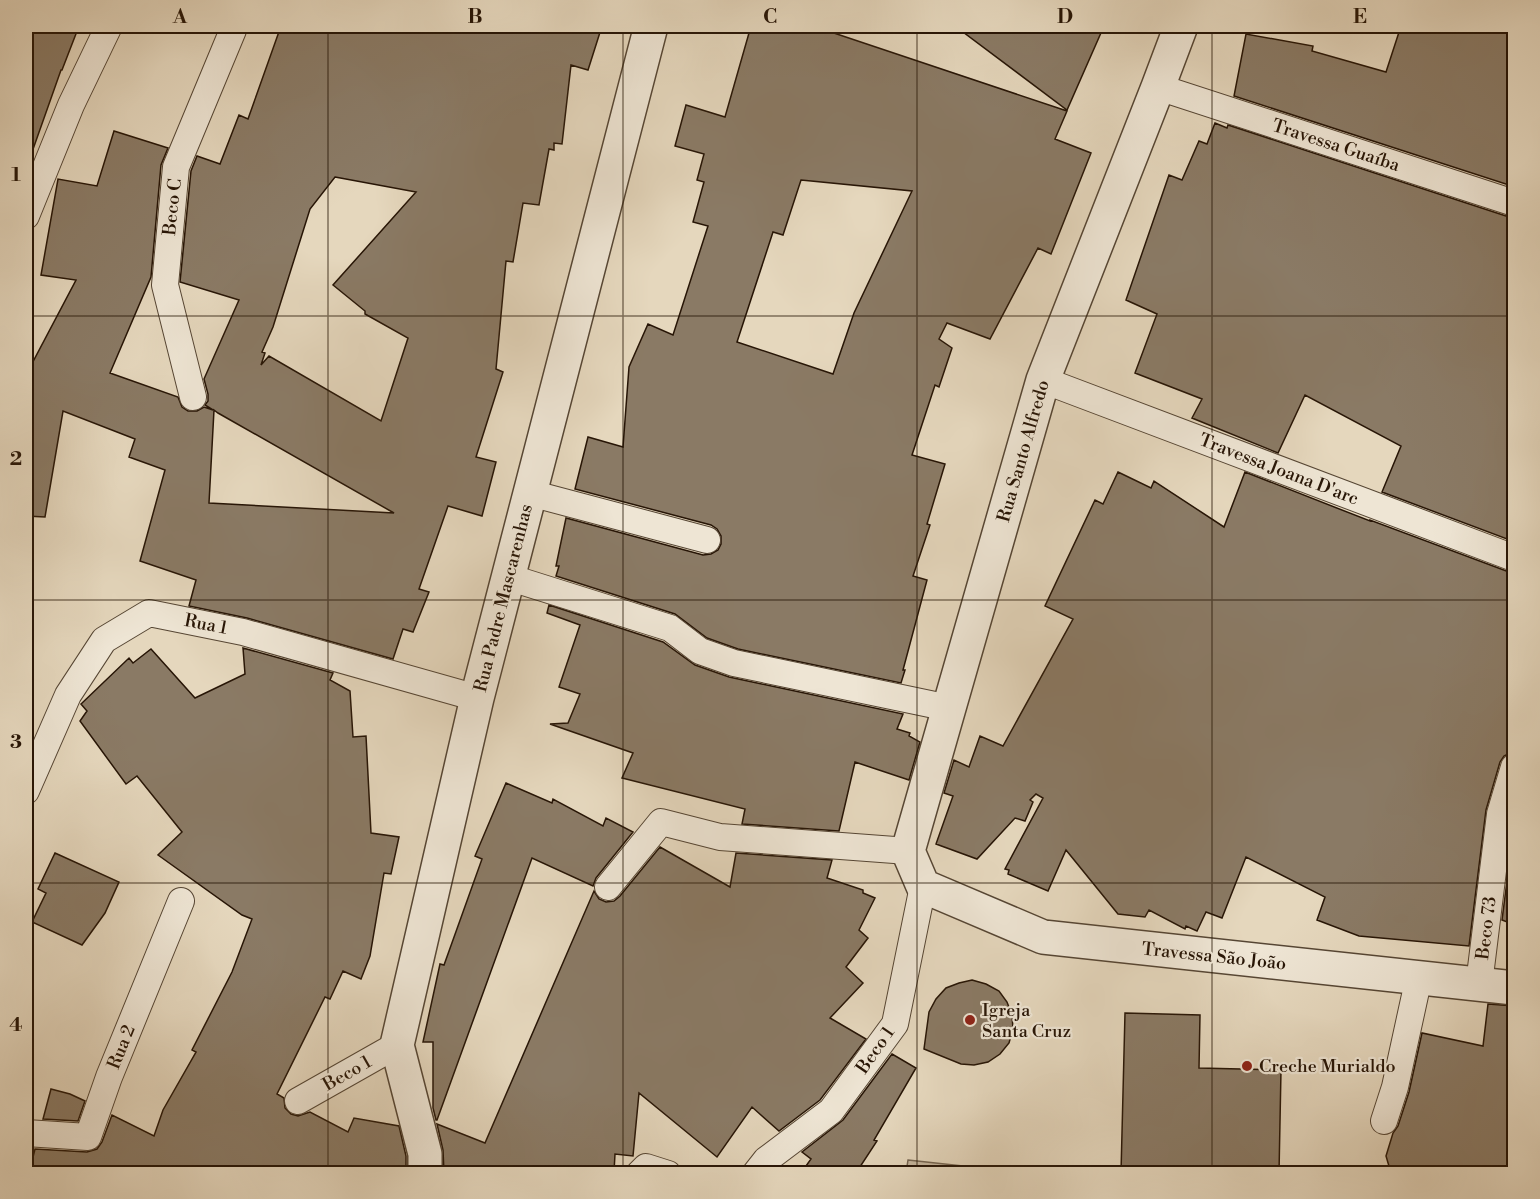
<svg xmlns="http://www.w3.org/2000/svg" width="1540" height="1199" viewBox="0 0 1540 1199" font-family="'Libre Bodoni',serif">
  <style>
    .green { fill: #c5b69e; stroke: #766652; stroke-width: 1.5 }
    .building { fill: #8a7a65; stroke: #271506; stroke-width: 1.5; fill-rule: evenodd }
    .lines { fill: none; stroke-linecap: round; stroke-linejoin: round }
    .service-casing { stroke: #564634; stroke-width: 28 }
    .minor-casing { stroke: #564634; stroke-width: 36 }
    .service { stroke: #eee5d4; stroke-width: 26 }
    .minor { stroke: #eee5d4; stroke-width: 33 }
    .grid { fill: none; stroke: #271506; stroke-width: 1.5; stroke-opacity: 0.55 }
    .poi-dot { fill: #8f2418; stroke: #eee5d4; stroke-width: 2 }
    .labels { text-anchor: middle; stroke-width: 4.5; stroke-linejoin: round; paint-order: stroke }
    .street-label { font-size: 18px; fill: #271506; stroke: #eee5d4 }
    .poi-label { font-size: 18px; fill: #271506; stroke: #eee5d4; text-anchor: start }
    .neatline { fill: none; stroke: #271506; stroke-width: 2 }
    .grid-label { font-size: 20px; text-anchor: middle; font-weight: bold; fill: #271506 }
  </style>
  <rect width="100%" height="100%" fill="#e5d7bd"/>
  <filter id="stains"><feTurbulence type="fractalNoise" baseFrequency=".00333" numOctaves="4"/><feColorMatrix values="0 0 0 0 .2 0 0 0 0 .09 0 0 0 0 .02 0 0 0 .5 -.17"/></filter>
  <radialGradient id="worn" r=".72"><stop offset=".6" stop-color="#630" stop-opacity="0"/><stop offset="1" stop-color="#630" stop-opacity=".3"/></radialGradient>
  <!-- green -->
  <path class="green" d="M908 1160 1026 1173H906Z"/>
  <!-- building -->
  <path class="building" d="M26 26H79L62 70H61L31 155 26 154Z
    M281 26H602L588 70 571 65 562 144 554 143V150L549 149 539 205 523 203 513 262 506 261 496 369 503 372 476 457 496 462 482 516 448 506 419 589 429 592 413 632 403 629 393 659 247 618 189 606 196 580 140 561 165 470 129 457 135 439 63 411 45 517 26 516V375L76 280 41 275 58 179 97 186 114 131 168 148 161 165 151 277 110 373 178 397 182 407 188 411H197L204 407 213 410 205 405 208 401V394L204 379 239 300 180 282 191 171 197 156 220 164 239 115 248 119ZM335 177 416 192 333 285 365 311V314L408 338 381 421 269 356 261 365 265 353 262 352 273 327 310 209ZM214 410 218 413 394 513 209 503Z
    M751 26H813L1067 111 1055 139 1091 153 1051 254 1038 248 990 339 947 323 939 339 952 348 939 387 935 385 912 455 945 464 927 524 930 525 913 576 927 580 903 670H905L901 683 738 649 707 638 675 614 556 576 559 566H556L566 518 703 555 711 554 718 550 721 544V536L717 529 711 525 575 489 588 437 623 447 629 367 648 324 673 335 708 226 693 222 704 182 697 180 704 154 675 146 686 105 725 117ZM801 180 912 191 854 313 833 374 737 342 773 232 783 235Z
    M955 26H1104L1067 110Z
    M1401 26H1515V187L1234 96 1246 34 1313 46 1312 51 1386 72Z
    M1215 123 1227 128 1228 125 1509 217 1515 218V542L1382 492 1401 446 1305 395 1278 453 1192 418 1202 399 1135 373 1157 314 1126 300 1169 175 1182 180 1199 141 1207 144Z
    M1118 472 1151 488 1154 481 1224 527 1245 472 1370 521V520L1509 572 1515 573V752L1510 753 1504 756 1500 762 1486 810 1469 946 1359 936 1317 920 1325 897 1246 857 1222 918 1206 912 1197 931 1186 926 1185 929 1149 910 1145 917 1118 914 1066 850 1048 891 1008 874 1009 870 1005 869 1043 798 1036 794 1030 800 1033 802 1025 821 1015 818 977 859 936 844 953 796 944 793 954 760 969 767 980 736 1003 746 1073 619 1045 606 1095 500 1103 504Z
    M549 605 663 642 695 665 729 677 903 714 897 729 910 733 909 736 920 742 909 780 855 762 839 831 742 824 745 809 622 778 633 753 550 724 568 723 580 694 559 687 580 625 547 613Z
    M243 648 333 673 330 680 350 691 353 737 366 736 371 833 399 837 391 874 384 873 370 956 361 979 343 971 330 999 325 997 277 1094 284 1098 285 1108 291 1114 298 1116 310 1112 348 1132 354 1118 399 1126 406 1156V1173H29L35 1149 87 1152 97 1149 102 1142 112 1115 154 1136 163 1110 196 1052 192 1050 232 972 252 919 242 915 158 855 182 832 137 776 126 784 80 721 87 711 81 704 129 658 133 663 151 649 195 698 245 674Z
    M506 783 552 803 553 799 603 826 606 818 633 832 596 878 593 886 532 858 437 1120H436L433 1108V1042H423L440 964 444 965 482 859 475 856Z
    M1515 819V925L1502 920Z
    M660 847 730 887 736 853 832 860 827 878 863 890V893L875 898 859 930 868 938 846 967 863 983 830 1018 866 1039 820 1100 779 1131 752 1107 717 1157 639 1093 633 1156 615 1154 614 1172 562 1167 563 1173H444L443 1150 437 1124 485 1143 594 891 599 899 606 902 614 901 620 896Z
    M55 853 119 882 105 913 82 945 32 922 46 893 38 889Z
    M972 980 986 984 999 991 1007 1002 1012 1015 1013 1029 1009 1043 1000 1054 988 1062 974 1065 961 1064 924 1049 929 1012 936 999 946 988 959 983Z
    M1488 1004 1515 1006V1173H1391L1386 1156 1393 1133 1398 1126 1409 1092 1422 1033 1483 1046Z
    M1125 1013 1200 1015 1199 1068 1281 1070 1279 1173H1121Z
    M892 1054 916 1068 874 1140 877 1141 856 1173H801L811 1159 802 1152 843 1120Z
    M51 1089 70 1094 85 1101 78 1121 43 1119Z"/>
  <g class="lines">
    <!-- service casing -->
    <g class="service-casing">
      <path id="service" d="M1158 87 1514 203
        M26 216 71 105 109 26
        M1043 380 1514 558
        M193 397 165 285 176 167 233 30 232 26
        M530 493 707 540
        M508 577 670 628 700 651 734 663 949 708
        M26 791 68 695 104 640 149 613 243 632 477 698
        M608 887 661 822 720 837 908 851
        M1479 984 1500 814 1514 767
        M298 1101 397 1045
        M1384 1121 1395 1087 1419 977
        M26 1133 88 1137 109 1077 181 901
        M639 1174 646 1167 668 1174
        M755 1174 766 1160 831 1111 895 1024 923 886"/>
    </g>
    <!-- minor casing -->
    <g class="minor-casing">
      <path id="minor" d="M1181 26 1158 87 1043 380 908 851 923 886 1043 937 1514 988
        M425 1174V1154L397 1045 477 698 651 26"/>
    </g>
    <!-- service -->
    <use href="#service" class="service"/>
    <!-- minor -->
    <use href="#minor" class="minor"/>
  </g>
  <!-- grid -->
  <path class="grid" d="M328 26V1174M623 26V1174M917 26V1174M1212 26V1174M26 316H1514M26 600H1514M26 883H1514"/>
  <!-- markers -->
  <g class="poi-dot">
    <circle cx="970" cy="1020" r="6"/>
    <circle cx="1247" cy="1066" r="6"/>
  </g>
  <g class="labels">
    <!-- street labels -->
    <g class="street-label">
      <text transform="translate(1336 145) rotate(18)" y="6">Travessa Guaíba</text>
      <text transform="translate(172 207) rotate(-84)" y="6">Beco C</text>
      <text transform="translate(1023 451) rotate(-74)" y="6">Rua Santo Alfredo</text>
      <text transform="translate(1279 469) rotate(21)" y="6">Travessa Joana D'arc</text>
      <text transform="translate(503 598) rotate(-76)" y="6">Rua Padre Mascarenhas</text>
      <text transform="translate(206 624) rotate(11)" y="6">Rua 1</text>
      <text transform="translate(1486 928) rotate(-83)" y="6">Beco 73</text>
      <text transform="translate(1214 956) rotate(6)" y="6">Travessa São João</text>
      <text transform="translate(121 1047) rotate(-68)" y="6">Rua 2</text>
      <text transform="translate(875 1050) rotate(-55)" y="6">Beco 1</text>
      <text transform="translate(347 1073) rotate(-30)" y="6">Beco 1</text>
    </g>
    <!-- poi labels -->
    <g class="poi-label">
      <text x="982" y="1016">Igreja<tspan x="982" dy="21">Santa Cruz</tspan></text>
      <text x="1259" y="1072">Creche Murialdo</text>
    </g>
  </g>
  <!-- margin -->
  <rect width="1540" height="1199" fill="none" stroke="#e5d7bd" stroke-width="66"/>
  <rect x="33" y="33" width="1474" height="1133" class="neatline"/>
  <g class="grid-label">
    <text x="180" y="23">A</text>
    <text x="475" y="23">B</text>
    <text x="770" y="23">C</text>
    <text x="1065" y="23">D</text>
    <text x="1360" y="23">E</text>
    <text x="16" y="181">1</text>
    <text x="16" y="465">2</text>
    <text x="16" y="748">3</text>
    <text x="16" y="1031">4</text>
  </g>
  <rect width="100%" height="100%" filter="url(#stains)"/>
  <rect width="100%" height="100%" fill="url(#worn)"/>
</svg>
